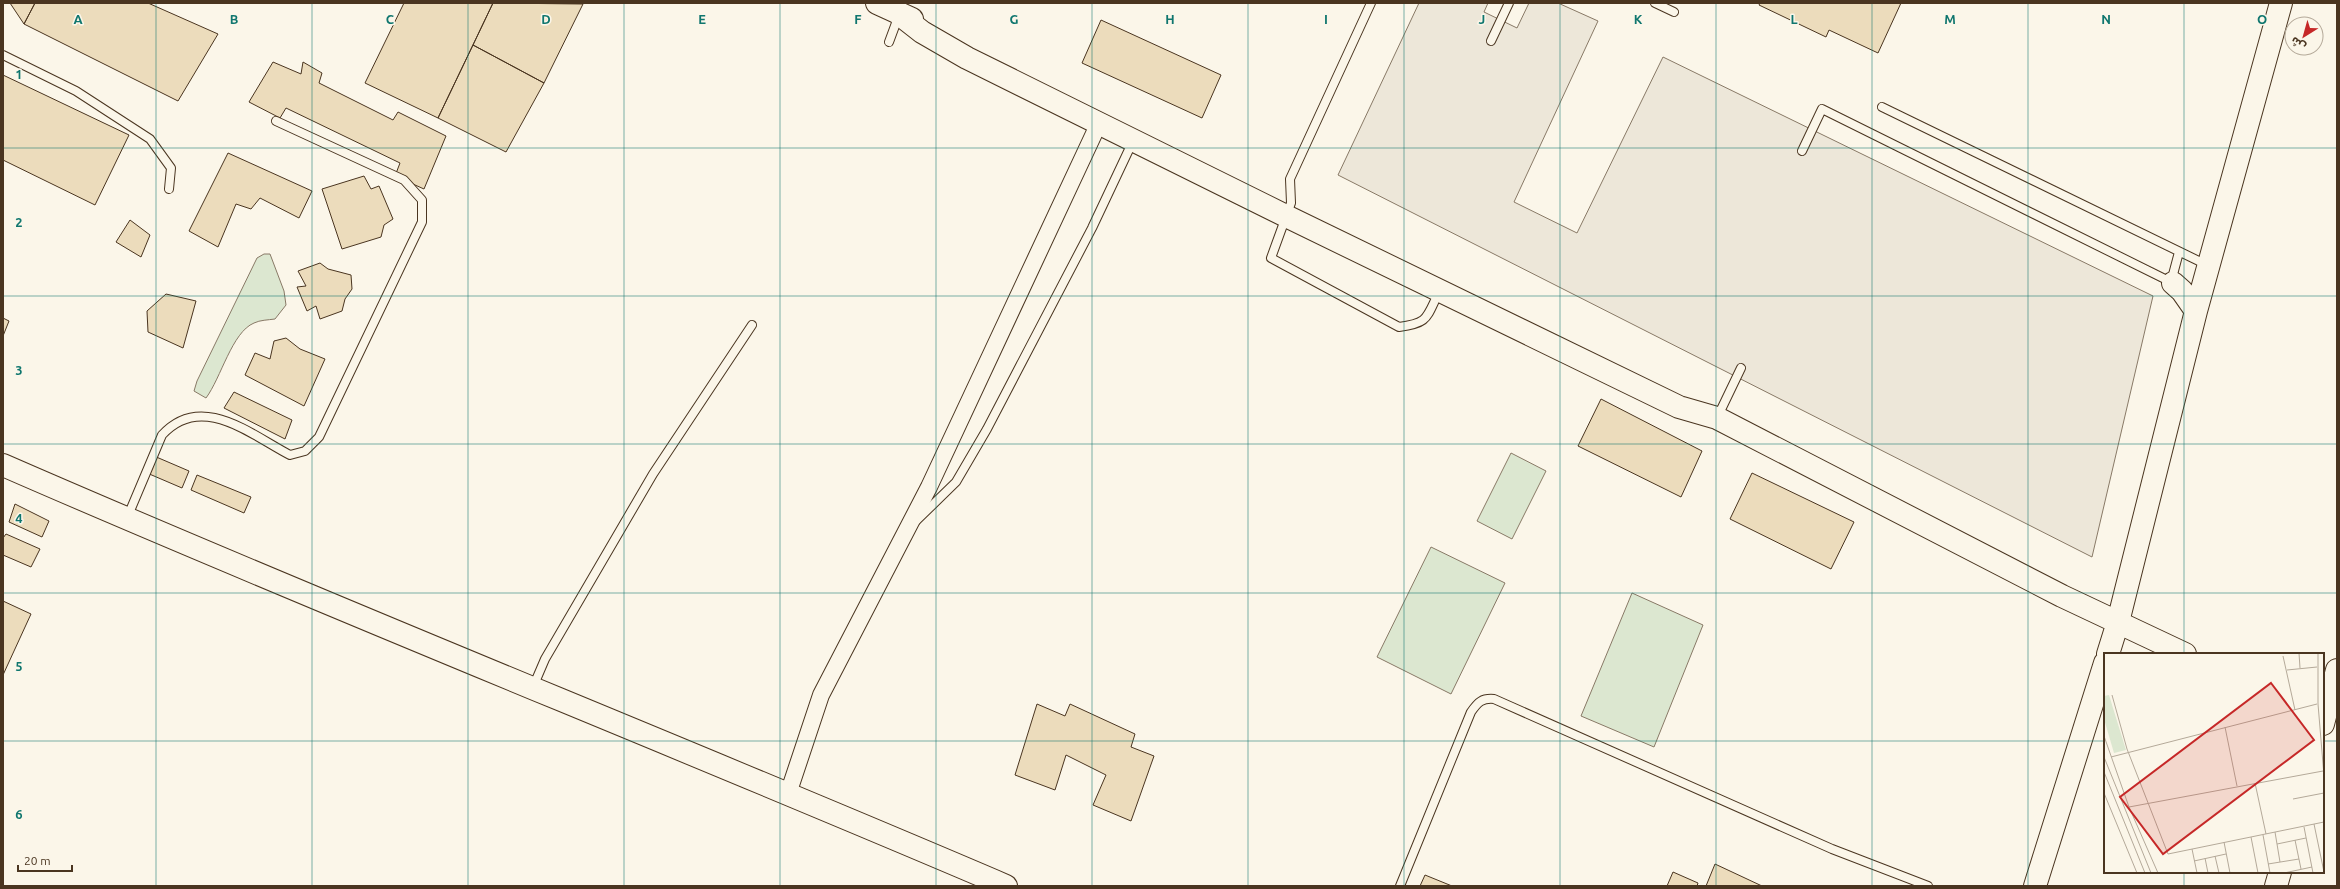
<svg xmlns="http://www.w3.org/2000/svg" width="2340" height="889" viewBox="0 0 2340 889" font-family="Ubuntu,'Noto Sans Arabic',sans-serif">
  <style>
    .green { fill: #dce7d0; stroke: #887966 }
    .parking { fill: #ede7d9; stroke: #887966 }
    .building { fill: #ecdcbc; stroke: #4a3520 }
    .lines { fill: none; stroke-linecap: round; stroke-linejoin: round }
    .lane-casing { stroke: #4a3520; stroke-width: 10 }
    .street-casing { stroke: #4a3520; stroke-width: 18 }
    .secondary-casing { stroke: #4a3520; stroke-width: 24 }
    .lane { stroke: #fbf6e9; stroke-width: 8 }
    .street { stroke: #fbf6e9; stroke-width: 16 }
    .secondary { stroke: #fbf6e9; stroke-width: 22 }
    .grid { fill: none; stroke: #0f766e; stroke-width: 1; stroke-opacity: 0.55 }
    .inset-road { fill: none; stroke: #b4a999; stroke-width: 1 }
    .view { fill: #c62828; fill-opacity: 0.15; stroke: #c62828; stroke-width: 2 }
    .inset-edge { fill: none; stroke: #4a3520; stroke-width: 2 }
    .grid-label { font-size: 13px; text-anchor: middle; font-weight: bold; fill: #0f766e; stroke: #fbf6e9; stroke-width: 3; stroke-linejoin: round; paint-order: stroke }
  </style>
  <rect width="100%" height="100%" fill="#fbf6e9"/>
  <!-- green -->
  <path class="green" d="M264 254H270L284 291 286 305 275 319C268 320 260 320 254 323 232 332 221 378 206 398L194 391 197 381 257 258Z
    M1511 453 1546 471 1512 539 1477 521Z
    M1431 547 1505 583 1451 694 1377 657Z
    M1632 593 1703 625 1654 747 1581 716Z"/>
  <!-- parking -->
  <path class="parking" d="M1419 3H1488L1484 12 1517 28 1529 3H1558L1598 21 1514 202 1577 233 1663 57 2153 296 2092 557 1338 175Z"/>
  <!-- building -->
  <path class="building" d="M10 3H35L24 24Z
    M35 3H148L218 34 178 101 24 24Z
    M404 3H493L438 118 365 83Z
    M493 3 583 4 544 83 473 45Z
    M1760 3H1901L1878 53 1829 30 1826 37 1759 5Z
    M1101 20 1221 75 1202 118 1082 63Z
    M473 45 544 83 506 152 438 118Z
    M273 62 301 74 303 62 322 73 319 83 393 120 398 112 446 136 424 189 395 176 400 163 286 108 280 118 249 102Z
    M3 75 129 135 95 205 3 160Z
    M228 153 312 191 299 218 260 198 251 209 236 204 218 247 189 231Z
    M364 176 371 189 379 186 393 219 384 225 381 237 342 249 322 189Z
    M130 220 150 235 141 257 116 242Z
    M320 263 328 269 351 275 352 289 345 299 342 311 320 319 316 306 307 311 297 287 306 286 298 271Z
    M166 294 196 301 183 348 148 332 147 311Z
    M3 318 9 321 3 336Z
    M286 338 300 349 325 359 304 406 245 375 255 353 270 359 274 341Z
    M234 392 292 420 285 439 224 408Z
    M1601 399 1702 451 1681 497 1578 446Z
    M154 456 189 471 182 488 147 473Z
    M1752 473 1854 522 1831 569 1730 519Z
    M197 475 251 497 244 513 191 490Z
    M15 504 49 521 42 537 9 522Z
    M6 534 40 549 31 567 3 555V538Z
    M3 601 31 614 3 675Z
    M1037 704 1065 716 1070 704 1135 734 1131 747 1154 756 1131 821 1093 805 1106 775 1066 755 1055 790 1015 775Z
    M1715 864 1762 886H1706Z
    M1673 872 1698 883 1697 886H1667Z
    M1425 875 1452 886H1420Z"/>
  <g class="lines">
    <!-- lane casing -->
    <g class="lane-casing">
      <path id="lane" d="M1371 3 1290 179 1291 203 1271 258 1399 327C1429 323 1426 318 1439 292
        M1655 3 1674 12
        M1491 41 1509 3
        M889 42 899 15
        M3 55 76 91 150 139 171 168 169 189
        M1882 107 2207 265
        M1802 151 1822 109 2173 283
        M2171 282 2179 252
        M1717 418 1741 368
        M127 518 162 435C201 392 250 434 290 455L305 451 319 437 422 222V200L404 180 276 121
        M916 521 956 482 987 429 1092 228 1133 141
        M533 687 545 659 653 474 752 325
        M1400 886 1471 712C1478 702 1482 698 1494 699L1832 849 1928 886"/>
    </g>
    <!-- street casing -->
    <g class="street-casing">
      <path id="street" d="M788 794 821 695 929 487 1099 123"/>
    </g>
    <!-- secondary casing -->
    <g class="secondary-casing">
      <path id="secondary" d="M877 3 912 19
        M899 14 922 32 967 58 1286 216 1679 407 1717 418 2062 596 2185 654
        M2173 283 2182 291 2196 311
        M3 465C335 610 672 743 1006 886
        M2108 654 2118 622 2196 311 2281 3
        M2323 724 2337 670
        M2035 886 2105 663
        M2276 886 2280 872"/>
    </g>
    <!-- lane -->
    <use href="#lane" class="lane"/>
    <!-- street -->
    <use href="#street" class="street"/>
    <!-- secondary -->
    <use href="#secondary" class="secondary"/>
  </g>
  <!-- grid -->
  <path class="grid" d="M156 3V886M312 3V886M468 3V886M624 3V886M780 3V886M936 3V886M1092 3V886M1248 3V886M1404 3V886M1560 3V886M1716 3V886M1872 3V886M2028 3V886M2184 3V654M3 148H2337M3 296H2337M3 444H2337M3 593H2337M3 741H2105M2323 741H2337M2184 872V886"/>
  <!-- overview -->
  <g transform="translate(2104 653)">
    <rect width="220" height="220" fill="#fbf6e9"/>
    <path d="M5 42 22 97 10 100 0 66V43Z" fill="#dce7d0"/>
    <path class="inset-road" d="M195 0 196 15M214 0V51L220 123M220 0V29M179 3 191 57M183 17 213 14M8 42 23 96 64 201 220 169M121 74 133 133M0 83 25 154 54 220M0 104 47 220M7 104 213 51M0 119 41 220M151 130 162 181M0 140 33 220M189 146 220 140M25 154 219 118M210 171 220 219M200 174 209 220M171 179 176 209M159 182 166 220M147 184 154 220M191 187 197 216M120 189 126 220M173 191 202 185M88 196 93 220M111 203 115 220M101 205 104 220M90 208 122 201M164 211 195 206M180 220 208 214"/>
    <path class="view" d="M167 30 210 87 59 201 16 144Z"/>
    <rect width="220" height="220" class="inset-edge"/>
  </g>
  <g class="grid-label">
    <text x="78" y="24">A</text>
    <text x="234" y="24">B</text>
    <text x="390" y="24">C</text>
    <text x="546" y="24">D</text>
    <text x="702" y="24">E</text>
    <text x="858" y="24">F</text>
    <text x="1014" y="24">G</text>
    <text x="1170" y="24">H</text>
    <text x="1326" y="24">I</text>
    <text x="1482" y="24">J</text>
    <text x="1638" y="24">K</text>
    <text x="1794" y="24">L</text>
    <text x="1950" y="24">M</text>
    <text x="2106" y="24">N</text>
    <text x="2262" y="24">O</text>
    <text x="19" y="79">1</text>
    <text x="19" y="227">2</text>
    <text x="19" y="375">3</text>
    <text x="19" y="523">4</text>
    <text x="19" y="671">5</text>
    <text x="19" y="819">6</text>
  </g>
  <!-- border -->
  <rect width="2340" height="889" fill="none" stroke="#4a3520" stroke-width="8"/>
  <!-- north arrow -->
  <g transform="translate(2304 36) rotate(217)"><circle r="19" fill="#fbf6e9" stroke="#b4a999"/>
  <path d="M0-3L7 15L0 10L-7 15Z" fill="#c62828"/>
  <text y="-6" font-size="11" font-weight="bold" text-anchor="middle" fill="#4a3520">ش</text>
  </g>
  <!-- scale -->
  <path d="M18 865v6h54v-6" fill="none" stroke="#4a3520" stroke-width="2"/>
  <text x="24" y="865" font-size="12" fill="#4a3520" stroke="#fbf6e9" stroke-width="3" paint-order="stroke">20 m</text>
</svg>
